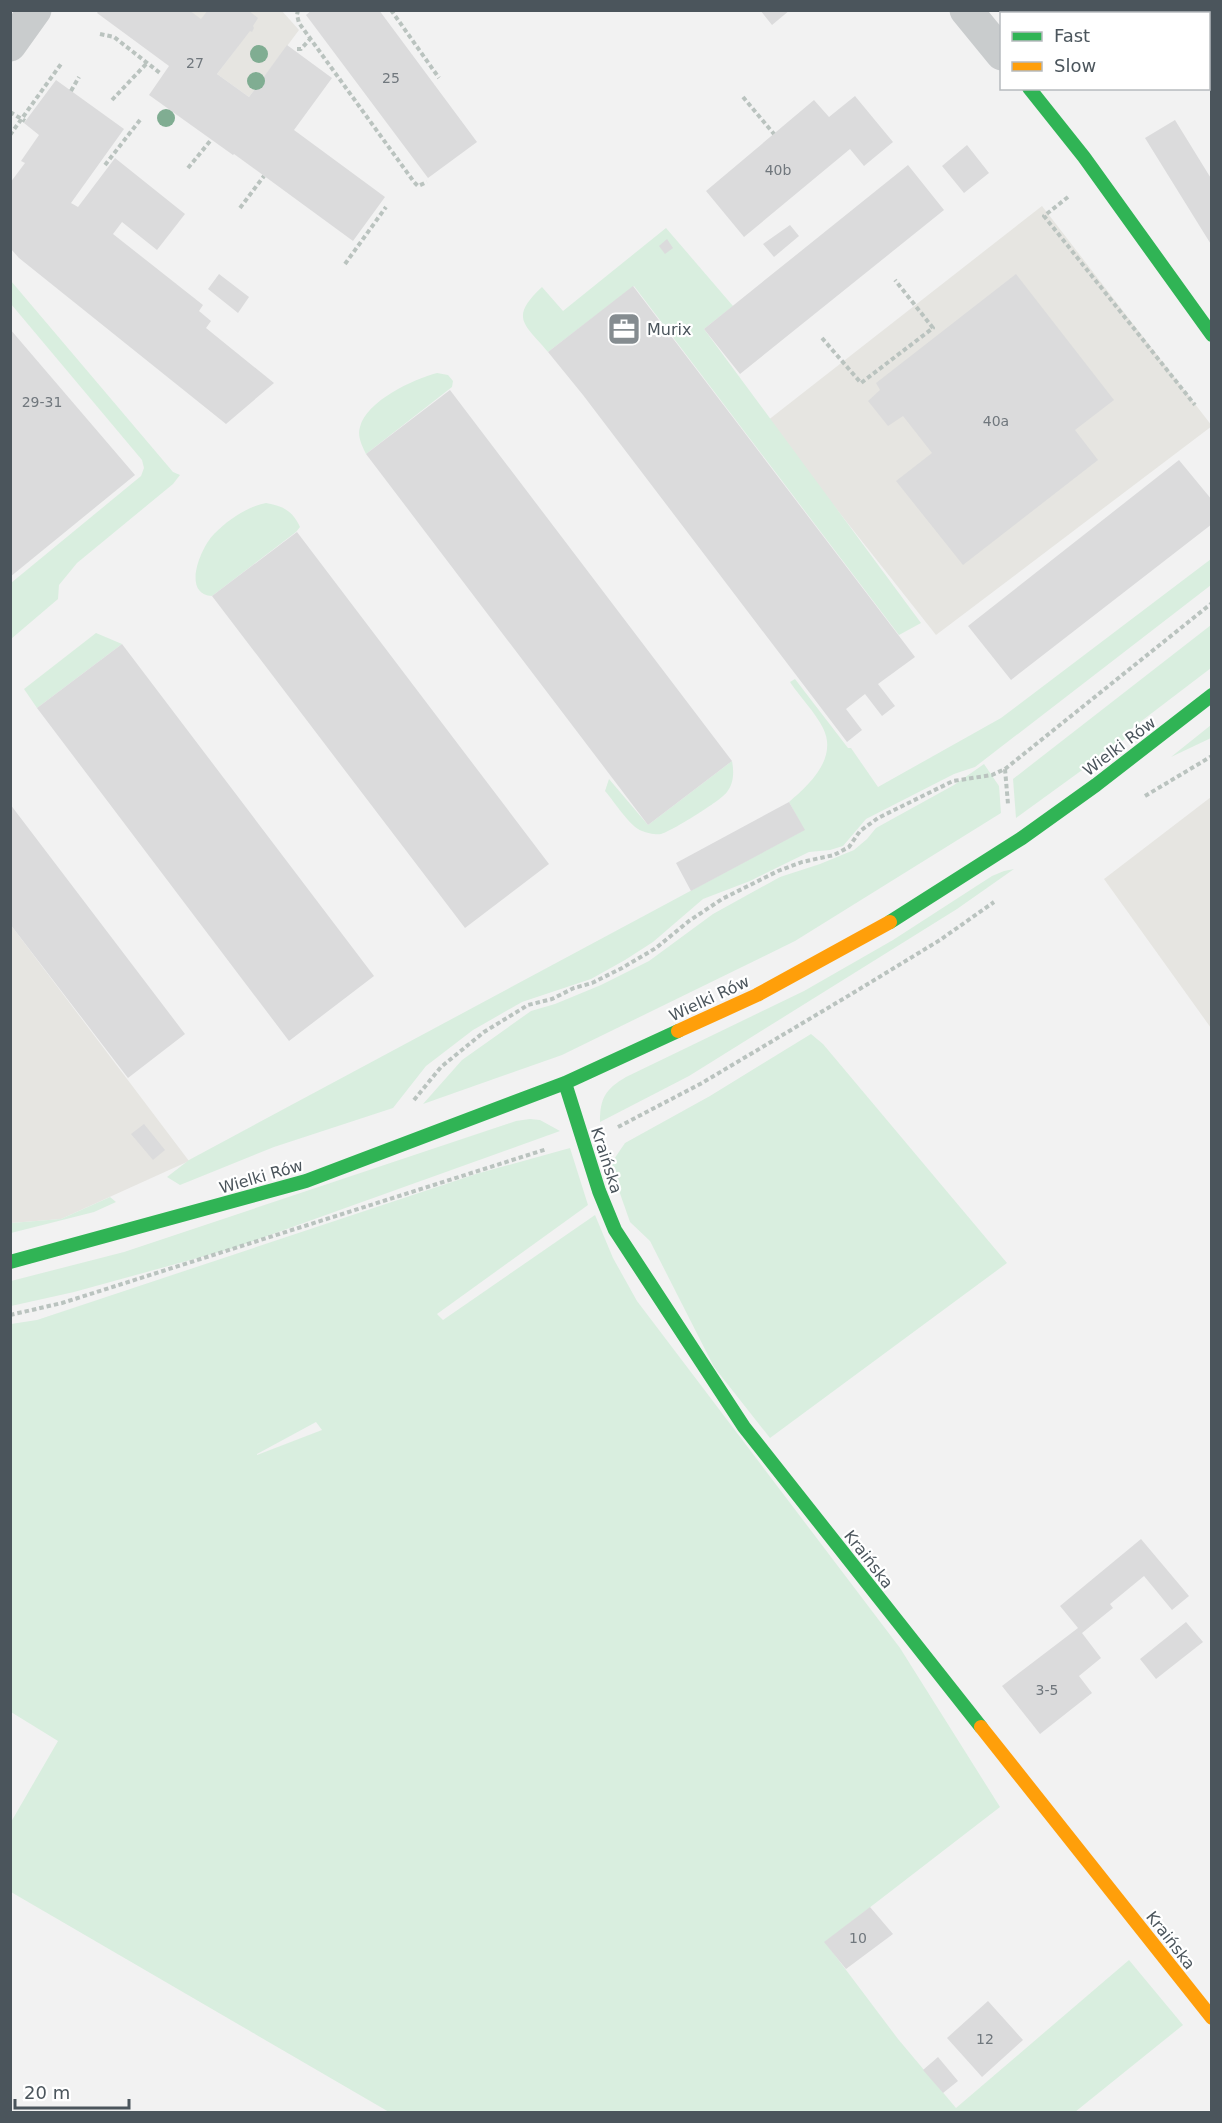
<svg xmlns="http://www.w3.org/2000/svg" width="1222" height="2123" viewBox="0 0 1222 2123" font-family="'DejaVu Sans',sans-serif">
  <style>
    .commercial { fill: #e6e5e1 }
    .green { fill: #d9eedf; fill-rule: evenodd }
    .building { fill: #dbdbdc }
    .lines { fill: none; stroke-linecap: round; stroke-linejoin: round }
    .path { stroke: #bac3bf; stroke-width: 4; stroke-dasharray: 4.5 3; stroke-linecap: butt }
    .street { stroke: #c9cccd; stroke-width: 33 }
    .fast { stroke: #30b455; stroke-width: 14 }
    .slow { stroke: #ff9f0a; stroke-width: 14 }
    .tree { fill: #80ad92 }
    .labels { text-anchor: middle; stroke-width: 4.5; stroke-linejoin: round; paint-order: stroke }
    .number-label { font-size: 14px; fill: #70777d }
    .poi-label { font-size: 16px; fill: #4b555c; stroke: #fff; text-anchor: start }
    .street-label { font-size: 16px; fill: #4b555c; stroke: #fff }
  </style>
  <rect width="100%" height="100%" fill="#f2f2f2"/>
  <!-- commercial -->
  <path class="commercial" d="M189 11H282L299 30 249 97 217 74 238 46Z
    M1042 206 1212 426 936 635 767 421Z
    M1211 797V1028L1104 879Z
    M10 924 189 1161 61 1219 11 1223Z"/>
  <!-- green -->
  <path class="green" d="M666 228 733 306 704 329 921 623 899 635 634 286 548 352C524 323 509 318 542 287L563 311Z
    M11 281 173 472 180 475 173 484 77 563 59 585 58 599 11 639V583L141 476 144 468 142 460 11 304Z
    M437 373 448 375 453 381 452 387 366 454C362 446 357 436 360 427 366 401 414 379 437 373Z
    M266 503C283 506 293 511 300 527L296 532 212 596C181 594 201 547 214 534 228 520 246 507 266 503Z
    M1211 559V585L975 767 954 774 866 819 843 846 830 850 809 852 750 881 703 899 653 942 625 960 591 979 522 1002 473 1030 426 1066 393 1108 274 1147 180 1185 167 1177 189 1160 804 830 789 802C810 784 838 758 823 728 815 712 800 697 790 682L795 679 848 748H851L878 787 1001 718Z
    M1211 625V668L1127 732 1129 736 1016 818 1013 779Z
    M96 633 122 644 37 708 24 689Z
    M1211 725V738L1171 757Z
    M732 761C734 771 734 783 727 792 722 800 670 832 661 834 656 835 647 833 642 831 630 827 614 801 605 791L609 779 648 825Z
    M984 764 999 786 1001 813 795 941 562 1055 423 1104 462 1060 531 1011 555 1004 601 985 649 961 713 914 780 877 820 864 854 850 867 839 876 828 954 785Z
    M1014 869 957 909 689 1076 600 1122C600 1097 606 1089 626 1077L804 991 893 940 992 876 1004 871Z
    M811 1034 823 1044 1007 1263 770 1438 714 1367 650 1241 630 1222 610 1165 625 1143 710 1096Z
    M530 1119 540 1120 560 1131 234 1248 74 1292 11 1306V1281L124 1252 516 1121Z
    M570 1148 588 1205 437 1314 443 1320 595 1215 613 1258 637 1301 900 1648 1000 1807 825 1942 898 2039 956 2108 1129 1960 1183 2025 1075 2112H389L11 1892V1822L58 1741 11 1712V1324L37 1320 476 1174ZM316 1422 322 1430 257 1455V1454Z
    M110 1197 116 1202 94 1212 11 1233V1223L61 1219Z"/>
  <!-- building -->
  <path class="building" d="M99 10H189L201 19 208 10H248L258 18 253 26 254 28 252 32 250 31 217 74 249 97 287 45 332 78 294 130 385 197 353 241 234 154 233 155 149 95 169 66 97 13Z
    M312 10H379L477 142 428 178 306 15Z
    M760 10H790L772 25Z
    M56 80 124 129 71 203 78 207 115 158 185 214 157 250 122 222 113 234 203 305 199 311 211 321 206 328 274 383 226 424 19 258 10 248V183L25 163 21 161 39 135 24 123Z
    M855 96 893 142 864 166 850 149 744 237 706 191 814 100 829 117Z
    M1175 120 1212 180V246L1145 138Z
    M967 145 989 173 964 193 942 166Z
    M908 165 944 210 740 374 704 329Z
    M790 225 799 236 774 257 763 244Z
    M667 239 673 248 665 254 659 246Z
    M219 274 249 297 238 313 208 289Z
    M1016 274 1114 400 1075 430 1098 460 963 565 896 481 932 453 903 416 888 426 868 401 880 390 876 383Z
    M633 286 915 657 878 684 895 706 882 716 865 694 846 709 862 730 847 742 583 395 548 352Z
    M10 329 135 475 10 577Z
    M450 390 732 761 648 825 366 454Z
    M1179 460 1212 500V524L1011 680 968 626Z
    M297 532 549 864 465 928 212 596Z
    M122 644 374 976 289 1041 37 708Z
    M789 802 805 830 691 891 676 863Z
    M10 804 185 1034 128 1078 10 924Z
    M144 1124 165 1150 153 1160 131 1134Z
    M1141 1539 1189 1596 1172 1610 1144 1576 1110 1604 1113 1608 1082 1633 1101 1658 1079 1676 1092 1693 1040 1734 1002 1686 1078 1628 1060 1606Z
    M1186 1622 1203 1642 1156 1679 1140 1659Z
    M870 1907 893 1934 846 1969 824 1942Z
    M988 2001 1023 2040 982 2077 947 2038Z
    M938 2057 958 2081 943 2093 923 2070Z"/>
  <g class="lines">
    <!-- path -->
    <path class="path" d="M298 10 297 15 299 23 414 182 418 186 427 182
      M391 10 439 78
      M100 34 114 37 160 73
      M297 49H301L310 39
      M71 91 79 77
      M743 97 774 134
      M112 100 147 63
      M10 112 25 121
      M10 135 61 64
      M105 165 140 120
      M188 168 211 140
      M1068 197 1044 216 1195 405
      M240 208 264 176
      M345 264 386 207
      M822 338 861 383 933 328 895 280
      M1005 769 1008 804
      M1145 796 1212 756
      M414 1100 441 1067 484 1032 528 1005 552 999 574 988 592 983 622 968 656 948 689 921 722 899 778 871 802 862 834 855 849 847 860 831 878 818 953 781 992 775 1005 769 1212 603
      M618 1127 702 1083 853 993 940 940 994 902
      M10 1315 62 1303 547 1149"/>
    <!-- street -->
    <path class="street" d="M966 10 1002 54
      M10 45 35 10"/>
    <!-- fast -->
    <path class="fast" d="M1029 88 1084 157 1212 335
      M890 922 1022 838 1096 785 1212 695
      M565 1083 599 1191 615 1230 744 1427 981 1727
      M10 1262 306 1181 565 1083 678 1031"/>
    <!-- slow -->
    <path class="slow" d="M678 1031 757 995 890 922
      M981 1727 1212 2018"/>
  </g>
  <!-- trees -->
  <g class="tree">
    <circle cx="259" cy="54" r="9"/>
    <circle cx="256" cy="81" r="9"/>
    <circle cx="166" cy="118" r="9"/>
  </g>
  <!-- icons -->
  <defs>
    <g id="office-square" transform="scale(1.725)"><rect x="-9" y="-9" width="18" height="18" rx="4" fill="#858c90" stroke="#fff"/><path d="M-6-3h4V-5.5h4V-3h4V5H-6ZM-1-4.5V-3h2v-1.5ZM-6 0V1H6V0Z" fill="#fff"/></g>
  </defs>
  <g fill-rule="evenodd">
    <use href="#office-square" x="624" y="329"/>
  </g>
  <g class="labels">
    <!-- number labels -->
    <g class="number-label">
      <text x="195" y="68">27</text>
      <text x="391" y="83">25</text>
      <text x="778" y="175">40b</text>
      <text x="42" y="407">29-31</text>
      <text x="996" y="426">40a</text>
      <text x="1047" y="1695">3-5</text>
      <text x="858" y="1943">10</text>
      <text x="985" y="2044">12</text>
    </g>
    <!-- poi labels -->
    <g class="poi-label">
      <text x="647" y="335">Murix</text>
    </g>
    <!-- street labels -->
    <g class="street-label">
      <text transform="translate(1119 746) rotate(-37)" y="6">Wielki Rów</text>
      <text transform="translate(709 998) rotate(-25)" y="6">Wielki Rów</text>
      <text transform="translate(607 1160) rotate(72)" y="6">Kraińska</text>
      <text transform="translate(261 1176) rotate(-16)" y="6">Wielki Rów</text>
      <text transform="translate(869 1559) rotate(52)" y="6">Kraińska</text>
      <text transform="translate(1171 1940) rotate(52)" y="6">Kraińska</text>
    </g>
  </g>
  <!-- border -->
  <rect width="1222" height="2123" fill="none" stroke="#4b555c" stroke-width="24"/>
  <!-- legend -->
  <rect x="1000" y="12" width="210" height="78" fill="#ffffff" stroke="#b7bbbe" stroke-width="1.5"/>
  <rect x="1012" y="32" width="30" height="9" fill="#30b455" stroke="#b7bbbe" stroke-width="1.5"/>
  <text x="1054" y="42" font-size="18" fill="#4b555c">Fast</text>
  <rect x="1012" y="62" width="30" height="9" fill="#ff9f0a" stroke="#b7bbbe" stroke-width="1.5"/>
  <text x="1054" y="72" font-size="18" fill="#4b555c">Slow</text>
  <!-- scale -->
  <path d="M15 2099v9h114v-9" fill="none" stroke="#4b555c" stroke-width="3"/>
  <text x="24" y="2099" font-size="18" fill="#4b555c" stroke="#ffffff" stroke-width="4.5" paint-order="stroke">20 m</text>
</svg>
